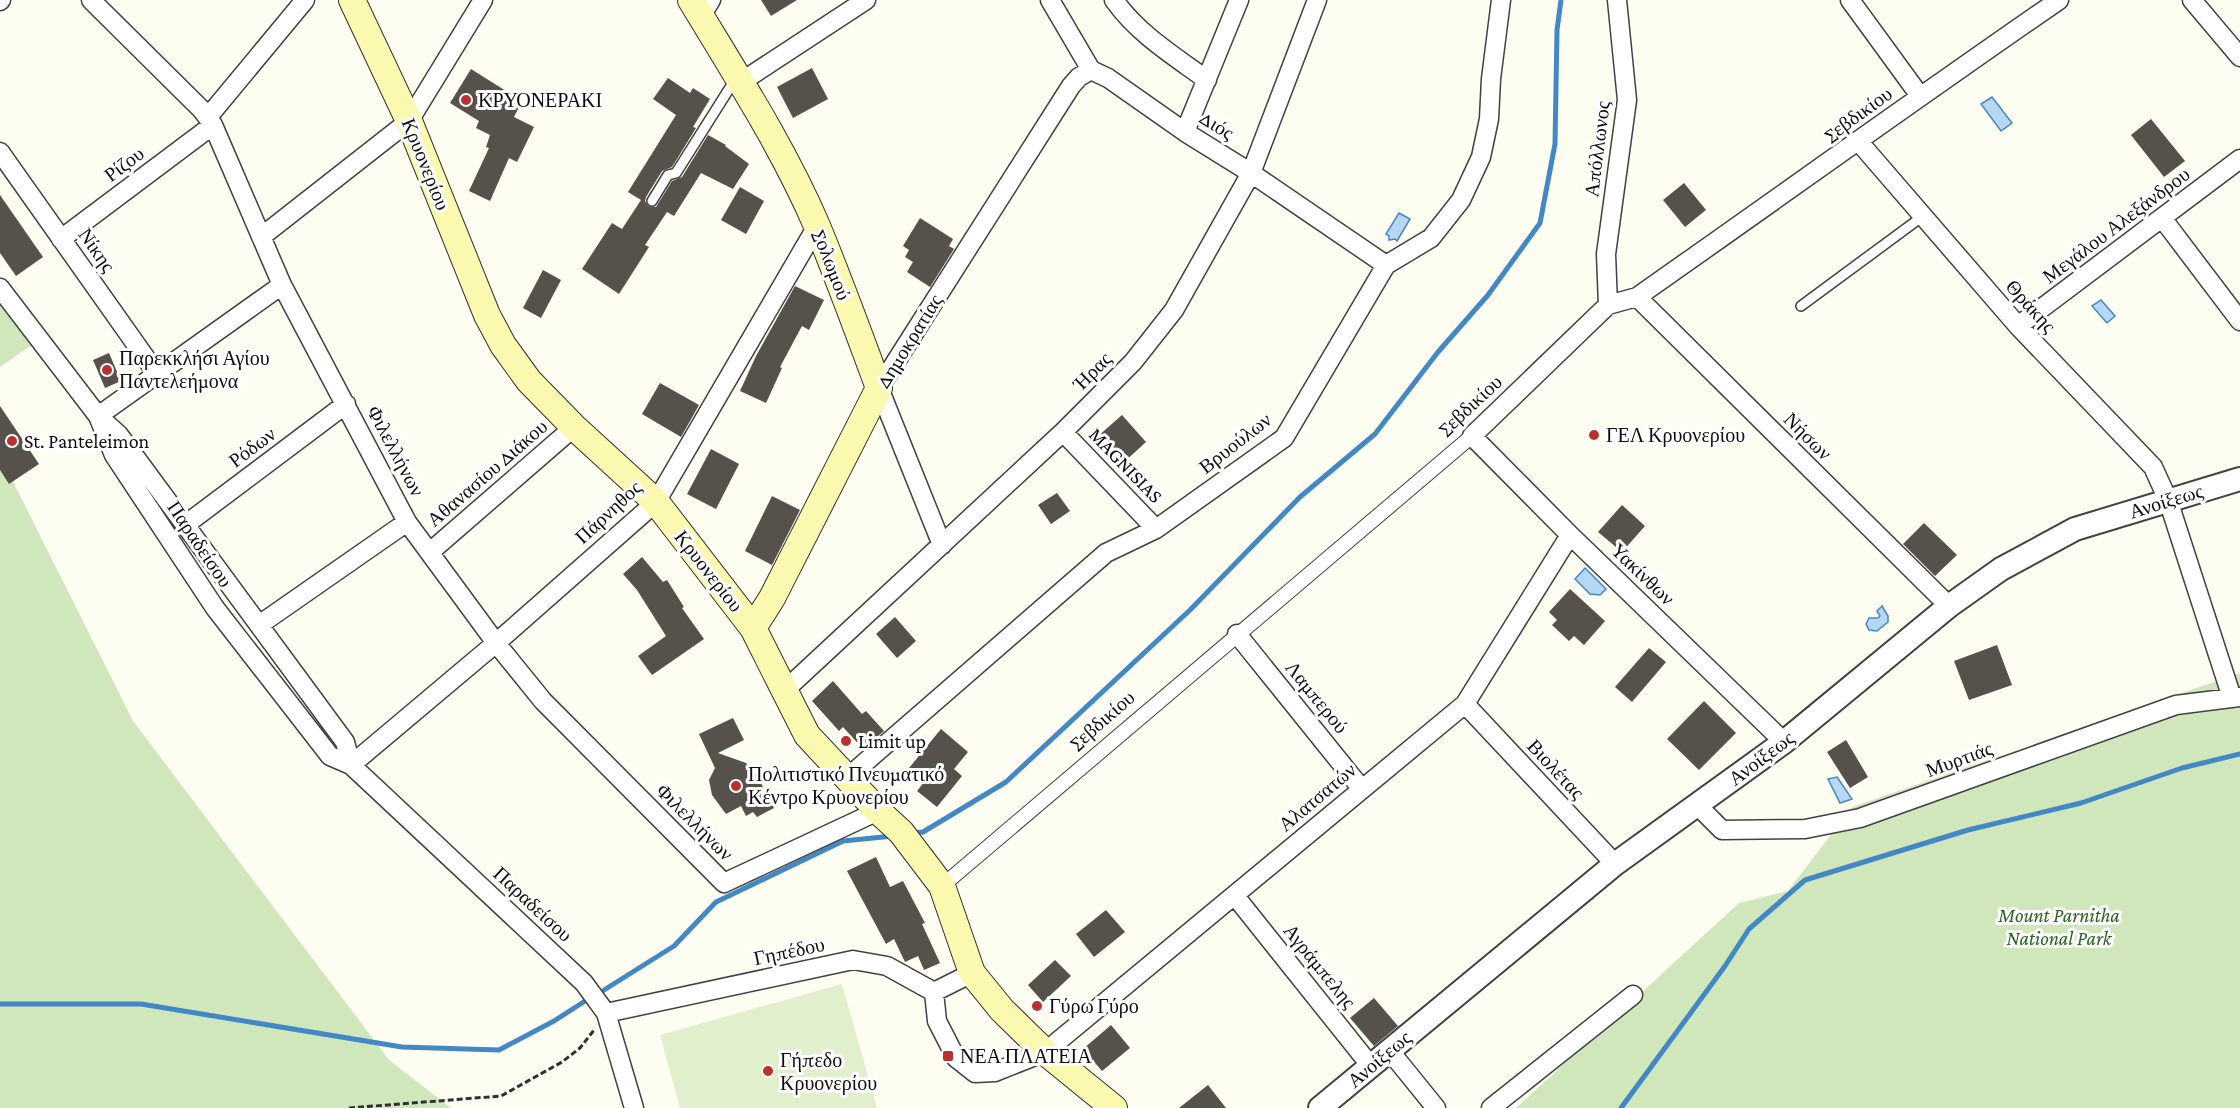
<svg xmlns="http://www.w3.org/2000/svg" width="2240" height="1108" viewBox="0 0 2240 1108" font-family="'Crimson Pro',serif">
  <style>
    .green { fill: #cfe7bb }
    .pitch { fill: #e1efcd }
    .water { fill: #b7d8f3; stroke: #4288c7; stroke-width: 1.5 }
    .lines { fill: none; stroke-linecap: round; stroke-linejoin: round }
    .stream { stroke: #4288c7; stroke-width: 5 }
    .building { fill: #57514b }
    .service-casing { stroke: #414141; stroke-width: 12 }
    .pedestrian-casing { stroke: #414141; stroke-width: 16 }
    .minor-casing { stroke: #414141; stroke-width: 21 }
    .tertiary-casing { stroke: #414141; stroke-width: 26 }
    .secondary-casing { stroke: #303030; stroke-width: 28 }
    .path { stroke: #303030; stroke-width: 3; stroke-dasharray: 6 3; stroke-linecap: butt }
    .service { stroke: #fff; stroke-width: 9 }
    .pedestrian { stroke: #fff; stroke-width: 14 }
    .minor { stroke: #fff; stroke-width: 18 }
    .tertiary { stroke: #fff; stroke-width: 22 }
    .secondary { stroke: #fbf9af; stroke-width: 26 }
    .poi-dot { fill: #b8312c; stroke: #fff; stroke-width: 2 }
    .labels { text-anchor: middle; stroke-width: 6; stroke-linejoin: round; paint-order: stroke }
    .poi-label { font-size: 20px; fill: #0e0e0e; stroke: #fff; text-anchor: start }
    .street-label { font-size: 20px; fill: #0e0e0e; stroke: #fff }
    .park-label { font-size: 20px; font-style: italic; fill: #2a6421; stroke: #fff }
  </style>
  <rect width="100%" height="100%" fill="#fefdf1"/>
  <!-- green -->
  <path class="green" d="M0 295 33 344 0 367Z
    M0 456 133 721 389 1060 451 1108H0Z
    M2240 673V1108H1516L1739 903 1788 891 1852 807Z"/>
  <!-- pitch -->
  <path class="pitch" d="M842 984 877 1108H680L660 1035Z"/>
  <!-- water -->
  <path class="water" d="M1992 97 2012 123 2001 131 1981 104Z
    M1399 213 1410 219 1397 241 1395 239 1389 240V236L1386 234Z
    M2101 300 2115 316 2107 323 2092 306Z
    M1585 568 1606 589 1600 595 1590 594 1575 579Z
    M1882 606 1888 616V622L1877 631 1869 630 1866 624 1869 618H1878L1880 616 1877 611Z
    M1837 777 1852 799 1840 803 1828 779Z"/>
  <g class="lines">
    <!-- stream -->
    <path class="stream" d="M913 833 923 832 1006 782 1190 610 1300 497 1375 434 1438 352 1488 295 1540 223 1555 144 1557 30 1561 0
      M604 990 674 946 716 902 843 841 893 836
      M0 1004H141L402 1047 499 1050 554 1021 585 1001
      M1621 1108 1725 966 1749 929 1805 880 1968 830 2081 803 2182 768 2240 754"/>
  </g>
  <!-- building -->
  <path class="building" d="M761 0H797L771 16Z
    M812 68 828 99 793 118 777 87Z
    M471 69 522 101 514 117 534 127 517 162 509 158 490 201 469 191 489 148 486 147 490 135 476 128 479 121 450 103Z
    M668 78 690 93 693 88 710 99 693 127 696 128 672 167 662 171 646 197 645 201 648 206 656 207 672 181 682 177 708 135 726 145 725 146 749 164 733 189 701 173 674 216 667 212 645 245 649 247 619 294 582 269 612 223 622 229 641 200 628 192 676 115 653 99Z
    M2151 119 2185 161 2164 177 2131 135Z
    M1684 183 1706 210 1685 227 1663 200Z
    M740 187 764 201 746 234 721 220Z
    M0 195 43 257 16 276 0 253Z
    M920 218 953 239 949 246 954 249 930 287 907 272 913 262 905 257 909 250 903 246Z
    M543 270 561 280 541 318 523 308Z
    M795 286 824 300 809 330 802 326 780 367 782 368 766 403 740 391 756 356Z
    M109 353 121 381 105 388 93 360Z
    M660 383 699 405 681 437 642 414Z
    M0 406 39 464 9 484 0 470Z
    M1122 415 1146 442 1122 464 1097 437Z
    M711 449 739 464 716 509 687 494Z
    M1057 493 1070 511 1051 524 1038 505Z
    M772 496 800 510 772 565 745 551Z
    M1622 505 1645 526 1622 552 1598 532Z
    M1924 523 1957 555 1935 576 1903 544Z
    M642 557 663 582 667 580 684 607 682 608 704 639 652 675 638 656 666 636 637 590 623 574Z
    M1570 589 1605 621 1584 645 1574 636 1569 641 1552 625 1557 620 1549 612Z
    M895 617 916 641 897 658 876 634Z
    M1997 645 2012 685 1969 700 1954 661Z
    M1649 648 1666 662 1632 702 1615 687Z
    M833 681 862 714 866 711 884 731 863 749 843 727 839 731 812 701Z
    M1704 701 1736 733 1699 770 1667 739Z
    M733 718 744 740 718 753 746 763 754 770 774 808 757 817 753 812 746 816 741 806 726 814 712 795 709 780 715 768 699 734Z
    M941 729 968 752 954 769 962 776 937 807 917 791 925 781 909 768Z
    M1846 740 1868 777 1850 788 1827 752Z
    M876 857 890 887 903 881 925 923 922 924 940 963 924 970 918 956 905 962 894 939 886 944 847 871Z
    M1106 910 1125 932 1094 957 1076 934Z
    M1055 960 1071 976 1043 1002 1028 985Z
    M1374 998 1398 1026 1374 1046 1350 1018Z
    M1111 1025 1130 1048 1102 1071 1083 1049Z
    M1208 1085 1226 1108H1179Z"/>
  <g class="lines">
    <!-- service casing -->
    <g class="service-casing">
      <path id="service" d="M652 201 668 175 676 173 736 78
        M1801 306 1923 216"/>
    </g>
    <!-- pedestrian casing -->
    <g class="pedestrian-casing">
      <path id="pedestrian" d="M942 886 1472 436"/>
    </g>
    <!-- minor casing -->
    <g class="minor-casing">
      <path id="minor" d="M91 0 202 110 213 125 282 285 407 522 496 643 543 701 724 883 878 811
        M1050 0 1091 70 1108 78 1185 132 1251 173 1386 265
        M1114 0C1138 34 1174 56 1207 80
        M1850 0 1920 96
        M2192 0 2240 57
        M0 1 1 0
        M701 16 711 0
        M741 82 866 0
        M208 117 305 0
        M1185 132 1239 0
        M1859 142 2018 326 2153 467 2168 500 2232 698
        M0 152 157 374
        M2162 218 2240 321
        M261 237 409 121 483 0
        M61 239 213 125
        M0 288 98 416 119 435 345 742 351 765
        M1637 297 1949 606
        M1608 305 1606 254 1627 100 1617 0
        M2018 326 2240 159
        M98 416 114 455 215 608 330 756 351 765 584 983 606 1013 634 1108
        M98 416 282 285
        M1063 432 1156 529
        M185 525 346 404
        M942 545 879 388 1071 86 1079 77 1091 70
        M430 552 574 427
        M259 625 407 522
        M1237 634 1361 788
        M784 691 1063 432 1133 362 1174 310 1251 173 1317 0
        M1465 704 1615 864
        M1784 742 1570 535 1472 436 1608 305 1637 297C1778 198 1917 98 2059 0
        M351 765 496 643 656 502 817 226
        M847 778 1106 553 1156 529 1284 438 1386 265 1431 238 1461 200 1481 157 1489 119 1491 79 1501 0
        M1697 805 1722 830 1805 829 1860 818 2176 705 2240 697
        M1235 896 1370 1065
        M934 992 937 1021 956 1058 975 1073 995 1072 1045 1052 1465 704 1570 535
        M934 992 972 973
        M606 1013 853 960 887 966 934 992
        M1389 1050 1436 1108
        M1491 1108 1633 995"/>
    </g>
    <!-- tertiary casing -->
    <g class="tertiary-casing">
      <path id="tertiary" d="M1320 1108 1615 864 1784 742 1949 606 2001 569 2075 529 2240 479"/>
    </g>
    <!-- secondary casing -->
    <g class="secondary-casing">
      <path id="secondary" d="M352 0 409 121 487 315 503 345 529 381 574 427 656 502 753 628 807 735 878 811 901 832 942 886 972 973 1002 1010 1045 1052 1114 1108
        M691 0C735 73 783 147 817 226 839 279 859 334 879 388L772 598 753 628"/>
    </g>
    <!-- path -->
    <path class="path" d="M349 1108 501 1096 562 1062 580 1048 594 1030"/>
    <!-- service -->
    <use href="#service" class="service"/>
    <!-- pedestrian -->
    <use href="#pedestrian" class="pedestrian"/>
    <!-- minor -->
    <use href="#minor" class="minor"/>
    <!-- tertiary -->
    <use href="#tertiary" class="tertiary"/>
    <!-- secondary -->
    <use href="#secondary" class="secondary"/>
  </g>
  <!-- markers -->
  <g class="poi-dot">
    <circle cx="466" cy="100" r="6"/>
    <circle cx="107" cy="370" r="6"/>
    <circle cx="1594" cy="435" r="6"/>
    <circle cx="12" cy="441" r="6"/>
    <circle cx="846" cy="741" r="6"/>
    <circle cx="736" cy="786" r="6"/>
    <circle cx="1037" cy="1006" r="6"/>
    <rect x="942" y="1050" width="12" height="12" rx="3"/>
    <circle cx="768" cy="1071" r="6"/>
  </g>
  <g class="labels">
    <!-- poi labels -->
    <g class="poi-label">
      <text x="478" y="107">ΚΡΥΟΝΕΡΑΚΙ</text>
      <text x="119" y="365">Παρεκκλήσι Αγίου<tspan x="119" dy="23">Παντελεήμονα</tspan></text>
      <text x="1606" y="442">ΓΕΛ Κρυονερίου</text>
      <text x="24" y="448">St. Panteleimon</text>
      <text x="858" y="748">Limit up</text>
      <text x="748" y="781">Πολιτιστικό Πνευματικό<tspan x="748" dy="23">Κέντρο Κρυονερίου</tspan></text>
      <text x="1049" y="1013">Γύρω Γύρο</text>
      <text x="960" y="1063">ΝΕΑ ΠΛΑΤΕΙΑ</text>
      <text x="780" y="1067">Γήπεδο<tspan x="780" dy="23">Κρυονερίου</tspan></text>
    </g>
    <!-- street labels -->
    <g class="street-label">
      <text transform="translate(1858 114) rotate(-36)" y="7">Σεβδικίου</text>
      <text transform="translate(1217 125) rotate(32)" y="7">Διός</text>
      <text transform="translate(1597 149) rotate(-83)" y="7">Απόλλωνος</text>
      <text transform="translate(124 164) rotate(-37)" y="7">Ρίζου</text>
      <text transform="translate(426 164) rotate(68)" y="7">Κρυονερίου</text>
      <text transform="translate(2116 225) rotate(-37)" y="7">Μεγάλου Αλεξάνδρου</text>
      <text transform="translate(97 250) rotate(55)" y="7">Νίκης</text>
      <text transform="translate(832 265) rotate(69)" y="7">Σολωμού</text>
      <text transform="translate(2031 306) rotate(48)" y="7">Θράκης</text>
      <text transform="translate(909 341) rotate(-58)" y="7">Δημοκρατίας</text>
      <text transform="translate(1092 371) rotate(-45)" y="7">Ήρας</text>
      <text transform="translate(1470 405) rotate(-43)" y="7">Σεβδικίου</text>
      <text transform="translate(1808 436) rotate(45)" y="7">Νήσων</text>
      <text transform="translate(1235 443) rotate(-38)" y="7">Βρυούλων</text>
      <text transform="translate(252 447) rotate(-37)" y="7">Ρόδων</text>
      <text transform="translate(396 451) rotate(62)" y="7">Φιλελλήνων</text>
      <text transform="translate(1126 465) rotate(46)" y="7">MAGNISIAS</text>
      <text transform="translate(487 473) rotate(-41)" y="7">Αθανασίου Διάκου</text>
      <text transform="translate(2166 501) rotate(-17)" y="7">Ανοίξεως</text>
      <text transform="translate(608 512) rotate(-43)" y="7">Πάρνηθος</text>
      <text transform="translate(200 544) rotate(56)" y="7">Παραδείσου</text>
      <text transform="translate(709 571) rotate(52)" y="7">Κρυονερίου</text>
      <text transform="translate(1643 574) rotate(44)" y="7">Υακίνθων</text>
      <text transform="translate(1317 697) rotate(51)" y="7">Λαμπερού</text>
      <text transform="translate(1102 720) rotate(-41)" y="7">Σεβδικίου</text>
      <text transform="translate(1761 758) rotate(-37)" y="7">Ανοίξεως</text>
      <text transform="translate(1959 759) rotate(-20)" y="7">Μυρτιάς</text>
      <text transform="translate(1556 769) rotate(47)" y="7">Βιολέτας</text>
      <text transform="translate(1317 797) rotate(-40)" y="7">Αλατσατών</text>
      <text transform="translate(695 822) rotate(45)" y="7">Φιλελλήνων</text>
      <text transform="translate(533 904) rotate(43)" y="7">Παραδείσου</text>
      <text transform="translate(789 951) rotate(-12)" y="7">Γηπέδου</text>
      <text transform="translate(1320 966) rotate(51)" y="7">Αγράμπελης</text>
      <text transform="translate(1379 1059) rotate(-40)" y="7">Ανοίξεως</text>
    </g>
    <!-- park labels -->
    <g class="park-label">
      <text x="2059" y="922">Mount Parnitha<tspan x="2059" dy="23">National Park</tspan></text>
    </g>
  </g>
</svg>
